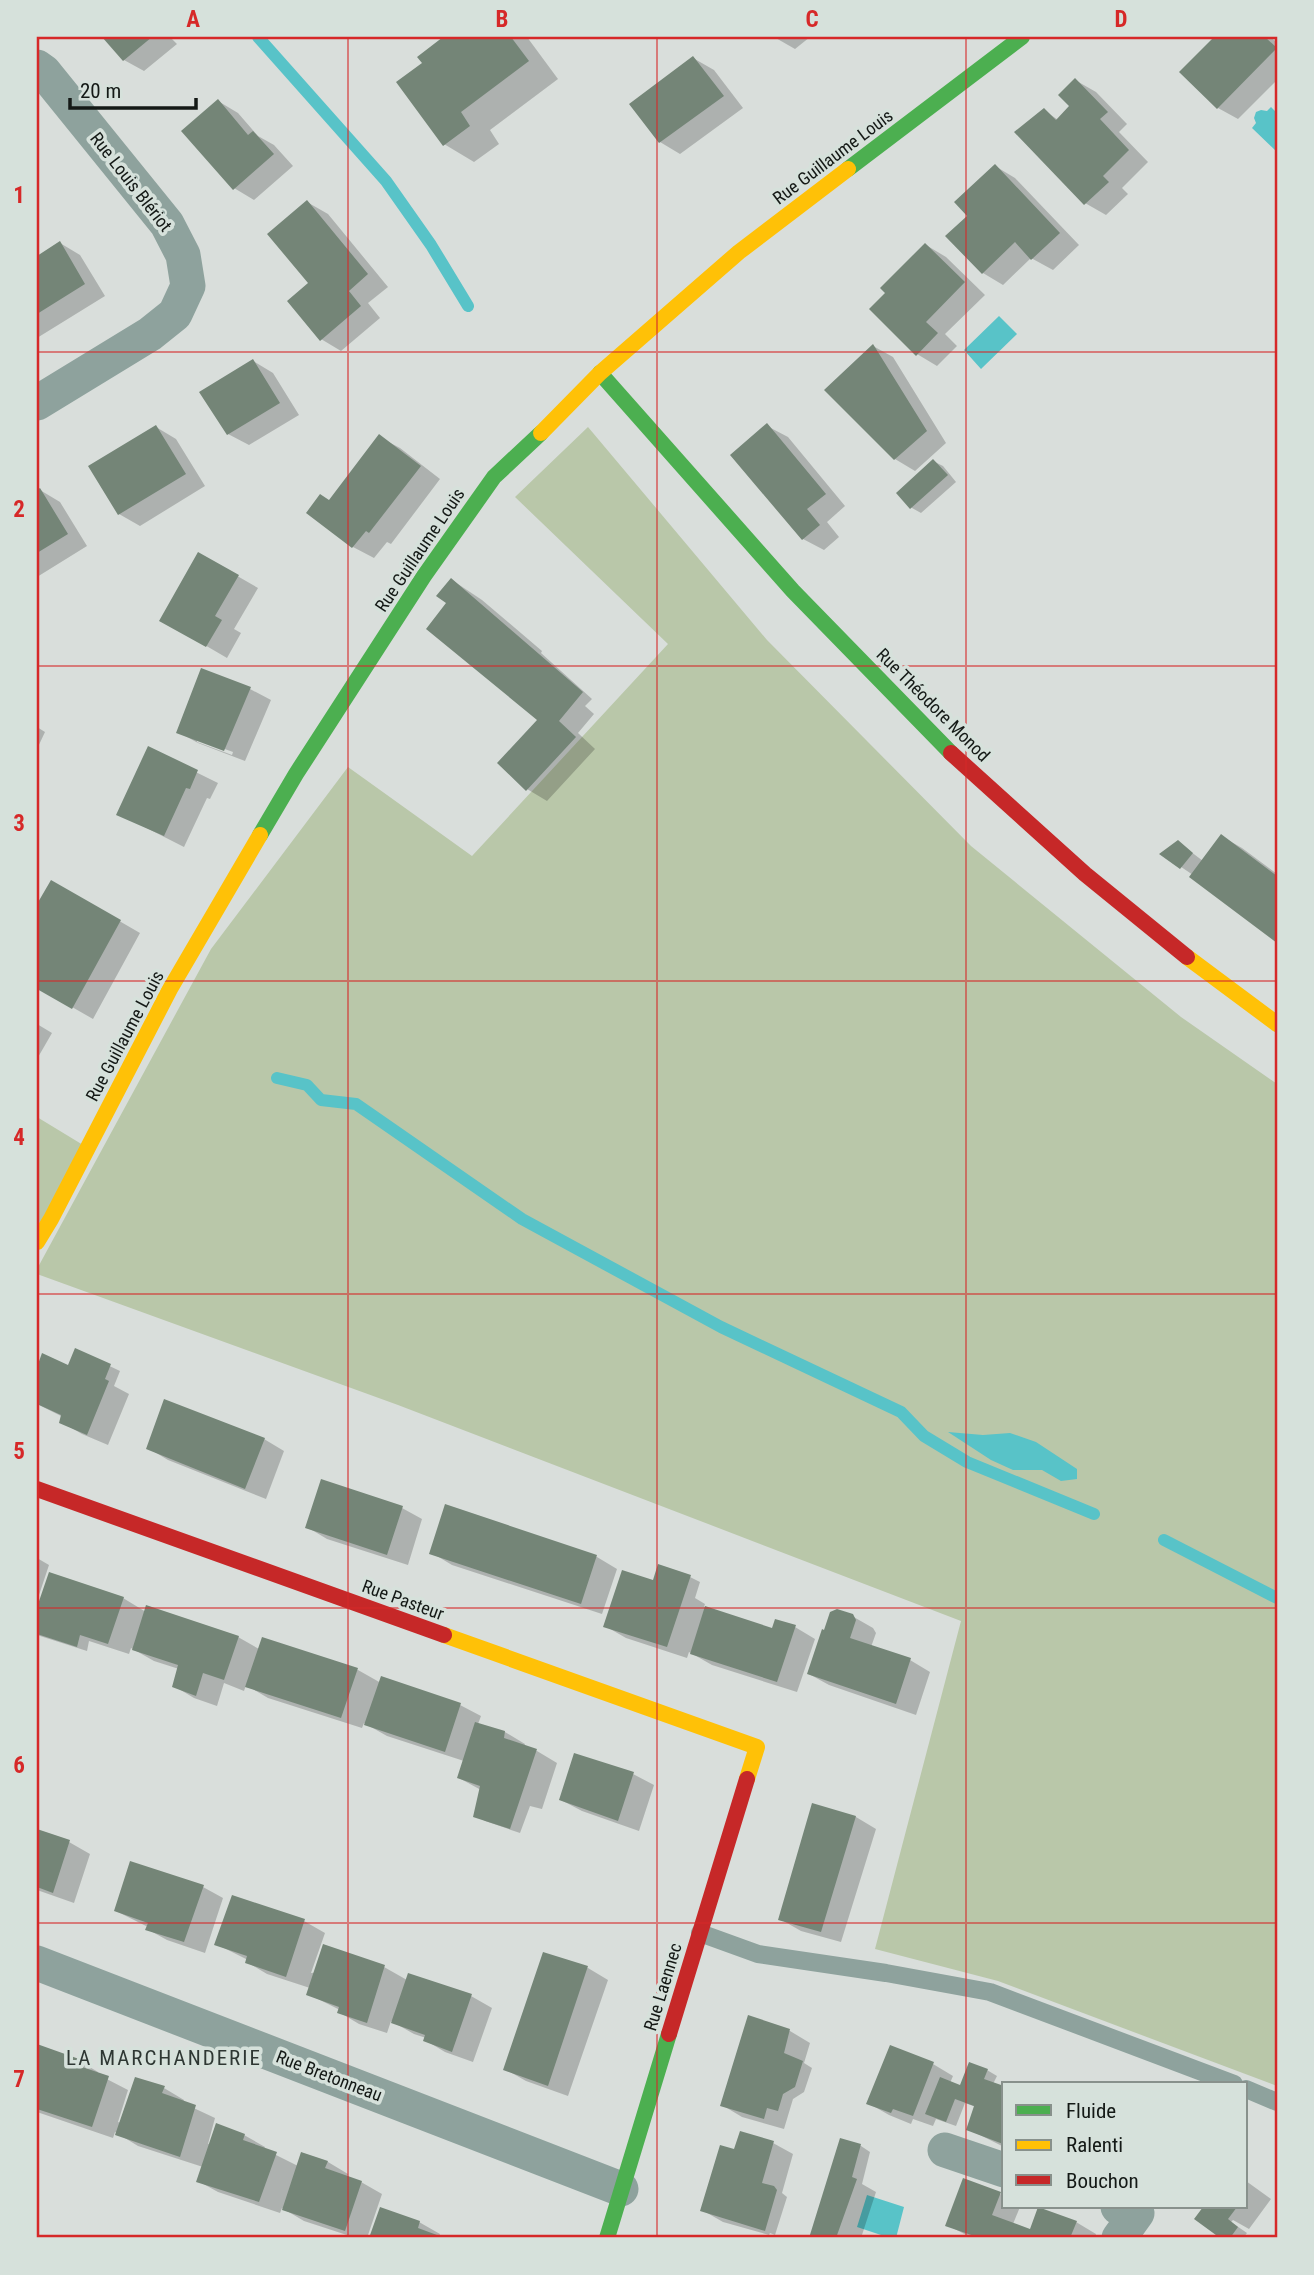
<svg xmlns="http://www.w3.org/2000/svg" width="1314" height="2275" viewBox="0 0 1314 2275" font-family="'Roboto Condensed',sans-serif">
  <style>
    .green { fill: #b9c7a9 }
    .water { fill: #58c3c8 }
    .shadow { fill: #0003; fill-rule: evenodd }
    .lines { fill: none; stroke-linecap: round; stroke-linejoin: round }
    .stream { stroke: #58c3c8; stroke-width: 12 }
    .building { fill: #748577 }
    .lane { stroke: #8ea29d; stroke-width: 18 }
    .street { stroke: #8ea29d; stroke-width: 35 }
    .fast { stroke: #4caf50; stroke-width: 16 }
    .slow { stroke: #ffc107; stroke-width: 16 }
    .jam { stroke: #c62828; stroke-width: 16 }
    .grid { fill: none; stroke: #d62828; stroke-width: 2; stroke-opacity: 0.55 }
    .labels { text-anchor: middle; stroke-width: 7; stroke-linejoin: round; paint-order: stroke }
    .street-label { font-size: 18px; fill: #141916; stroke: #d6e1db }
    .quarter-label { font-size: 21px; letter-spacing: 2px; fill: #2e3733; stroke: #d6e1db }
    .neatline { fill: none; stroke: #d62828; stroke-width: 2.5 }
    .grid-label { font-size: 23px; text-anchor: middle; font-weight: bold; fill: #d62828 }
  </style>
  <rect width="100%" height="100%" fill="#d9dedb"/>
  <!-- green -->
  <path class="green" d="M588 427 767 640 971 846 1181 1017 1277 1084V2086L998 1981 875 1949 961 1621 398 1405 37 1274V1269L211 949 348 767 472 856 668 644 515 497Z
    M37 1117 88 1148 37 1242Z"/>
  <!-- water -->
  <path class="water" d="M1271 107 1277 113V152L1252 128 1256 123 1254 118 1256 112 1261 110 1267 111Z
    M999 316 1017 334 981 369 964 350Z
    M948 1432 983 1435 1010 1433 1036 1442 1077 1469V1479L1061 1481 1042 1470H1013L991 1460Z
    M867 2195 904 2207 896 2238H890L857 2227Z"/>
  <!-- shadow -->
  <path class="shadow" d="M105 37H170L177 44 144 71 124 60Z
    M446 37H527L558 79 490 130 499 144 474 162 444 144 424 63 420 57Z
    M774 37H810L795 49Z
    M1215 37H1271L1277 43V80L1238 119 1218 108Z
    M693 58 714 70 743 108 680 154 660 142Z
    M1075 80 1096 92 1127 124 1119 132 1148 162 1122 188 1128 194 1106 215 1085 203 1044 110 1058 120 1071 107Z
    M218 101 238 113 258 136 274 145 293 166 254 200 234 188Z
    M995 166 1015 178 1079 245 1053 270 1031 258 1003 285 983 273Z
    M307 202 328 214 388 287 368 303 380 318 341 351 321 339 310 284Z
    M60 243 80 255 105 296 37 338V258Z
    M926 245 946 257 985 295 945 334 957 346 937 366 917 354 887 293Z
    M873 346 893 357 946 443 915 471 895 459 826 390Z
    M253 361 273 373 299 415 249 445 228 434Z
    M767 426 788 437 845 506 827 522 839 537 824 550 803 539Z
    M156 427 176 439 205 486 140 526 119 514Z
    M379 437 400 448 440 479 391 544 387 542 374 558 353 547 309 513 330 501Z
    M933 461 943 466 956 482 921 513 912 508 898 493Z
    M40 490 60 502 87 546 37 577V492Z
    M199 554 258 588 234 629 241 633 227 658 162 620Z
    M452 580 482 600 542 651 541 653 592 699 585 706 594 714 578 733 595 749 547 801 527 789 539 720 449 603Z
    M202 670 250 689 271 700 245 761 198 743 178 732ZM197 739 233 752 232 755 197 742Z
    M37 727 45 732 37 749Z
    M149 749 218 783 210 799 207 798 184 847 119 814Z
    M1221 836 1242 848 1277 874V941L1192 876 1193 875 1162 854 1178 842 1203 861Z
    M52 882 140 933 93 1019 37 987V908Z
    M37 1024 52 1033 37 1059Z
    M76 1350 120 1371 114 1386 129 1394 108 1445 82 1434 61 1422 63 1417 37 1404V1372L43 1356 69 1366Z
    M264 1439 284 1451 266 1499 168 1460 148 1448Z
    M447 1507 597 1557 617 1569 602 1614 452 1565 432 1553Z
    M402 1508 422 1519 408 1565 327 1539 307 1527Z
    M37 1558 49 1565 37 1601Z
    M50 1575 123 1598 146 1612 238 1637 259 1649 263 1639 358 1670 381 1683 460 1705 481 1716 478 1724 505 1732 525 1744 524 1747 537 1751 557 1763 542 1809 530 1806 520 1833 485 1821 476 1816 481 1790 459 1778 464 1761 387 1736 364 1723 362 1728 268 1698 246 1685 244 1691 224 1683 217 1706 194 1698 174 1686 179 1669 154 1661 131 1648 129 1654 89 1641 87 1651 40 1636 37 1635V1612Z
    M690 1577 700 1582 695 1598 705 1604 704 1607 773 1630 795 1627 815 1639 797 1692 712 1665 689 1652 687 1658 626 1638 605 1626 661 1585Z
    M852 1616 873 1628 876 1633 871 1647 910 1660 930 1672 916 1715 829 1685 809 1674Z
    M633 1774 654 1785 639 1831 582 1811 561 1800Z
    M813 1805 856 1817 876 1829 841 1942 801 1931 780 1919Z
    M37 1831 69 1842 90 1854 74 1903 37 1890Z
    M203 1887 223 1898 205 1953 167 1940 147 1929 148 1927 116 1911Z
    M233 1897 304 1921 325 1933 311 1973 384 1967 407 1980 409 1975 471 1996 492 2008 473 2062 445 2052 425 2040 426 2038 414 2034 391 2021 387 2033 359 2024 339 2012 340 2010 308 1994 310 1988 267 1974 247 1962 248 1960 216 1944Z
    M544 1954 588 1968 608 1980 568 2096 526 2081 505 2069Z
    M749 2017 790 2031 810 2043 804 2063 812 2068 804 2092 793 2099 784 2129 742 2117 722 2105Z
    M38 2046 78 2060 98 2072 97 2074 128 2090 118 2122 121 2123 164 2088 184 2100 183 2103 215 2118 208 2144 244 2135 265 2147 264 2149 298 2166 302 2154 328 2162 348 2174 347 2177 361 2182 382 2194 367 2238H356L304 2221 282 2208 280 2213 218 2192 198 2181 203 2167 138 2146 115 2132 113 2138 37 2112Z
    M933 2064 953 2076 950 2083 961 2087 987 2070 997 2076 993 2084 1004 2088V2147L968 2129 976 2107 965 2103 956 2126 936 2119 933 2126 913 2119 911 2124 889 2115 868 2103Z
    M842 2140 861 2146 870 2152 862 2184 876 2192 861 2238H811Z
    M773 2143 793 2154 782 2193 787 2197 775 2235 770 2233 769 2235 723 2222 702 2210 735 2151Z
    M1246 2181 1271 2199 1249 2229 1233 2220 1231 2222 1247 2233 1243 2238H1223L1196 2218 1205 2207H1246Z
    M1000 2194 1004 2196V2207H1020L1013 2224 1031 2231 1076 2222 1096 2234 1095 2238H972L947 2225Z
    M381 2210 419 2222 440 2234 439 2237 441 2238H371Z"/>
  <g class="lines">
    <!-- stream -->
    <path class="stream" d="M258 37 386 181 431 245 468 306
      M277 1078 307 1085 321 1100 356 1104 522 1219 721 1327 901 1412 924 1436 967 1462 1094 1514
      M1164 1540 1277 1598"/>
  </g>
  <!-- building -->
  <path class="building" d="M102 37H152L123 61Z
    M443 37H511L529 61 461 112 470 126 443 146 396 82 422 63 417 57Z
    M1214 37H1265L1277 48 1217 109 1179 72Z
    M693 56 724 96 659 143 629 104Z
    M1075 78 1108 112 1100 119 1129 150 1103 176 1109 182 1084 205 1014 132 1044 108 1056 120 1069 106 1058 95Z
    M218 99 248 135 253 131 274 154 233 190 181 131Z
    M995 164 1060 233 1031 260 1015 242 982 274 945 236 967 216 954 202Z
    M307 200 368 274 349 291 361 306 320 341 287 301 308 283 267 234Z
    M60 241 85 284 37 314V256Z
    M925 243 965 282 926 322 938 333 916 356 869 309 885 293 880 288Z
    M873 344 927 431 894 460 824 390Z
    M253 359 280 403 227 435 199 392Z
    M767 423 826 494 807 509 820 525 802 540 730 455Z
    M156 425 186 474 118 515 88 466Z
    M379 434 421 466 369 533 366 531 352 548 306 513 320 494 329 500Z
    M933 459 948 475 910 509 896 493Z
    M40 488 68 534 37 553V490Z
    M198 552 239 575 215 616 222 620 206 647 159 621Z
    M451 578 583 692 559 721 576 737 526 791 497 763 537 720 426 629 446 603 436 596Z
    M201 668 251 687 224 751 176 733Z
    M148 746 198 770 190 789 186 788 164 836 116 815Z
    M1221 834 1277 876V943L1189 877Z
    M1178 840 1193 853 1180 869 1159 854Z
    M51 880 121 920 72 1009 37 989V904Z
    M75 1348 111 1364 105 1379 109 1381 87 1435 59 1423 61 1415 37 1404V1367L42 1353 68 1365Z
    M164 1399 265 1438 245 1489 146 1449Z
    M321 1479 403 1506 387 1555 305 1528Z
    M445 1504 597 1555 581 1604 429 1554Z
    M658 1564 691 1575 667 1647 603 1627 622 1570 653 1580Z
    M49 1572 124 1597 108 1644 80 1635 77 1647 37 1634V1607Z
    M146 1605 239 1636 224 1680 203 1673 196 1696 172 1687 178 1665 132 1650Z
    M705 1606 772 1628 775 1619 796 1625 777 1682 690 1654Z
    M837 1609 853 1614 856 1620 850 1638 911 1658 896 1704 807 1674 822 1629 824 1630 830 1612Z
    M262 1637 358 1668 341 1718 245 1687Z
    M381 1676 461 1703 445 1752 364 1725Z
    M475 1722 505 1731 504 1738 537 1749 510 1829 473 1817 480 1786 457 1778Z
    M574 1753 634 1772 618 1821 559 1800Z
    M812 1803 856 1816 821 1932 778 1920Z
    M37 1829 70 1840 53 1893 37 1887Z
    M130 1861 204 1885 184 1942 145 1930 148 1923 114 1911Z
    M232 1895 305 1919 286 1977 245 1963 247 1956 214 1945Z
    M323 1944 385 1965 367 2023 337 2013 339 2007 306 1995Z
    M543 1952 588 1966 548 2086 503 2070Z
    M408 1973 472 1994 452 2052 423 2041 425 2035 391 2023Z
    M748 2015 790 2029 784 2053 803 2061 795 2087 783 2094 778 2111 767 2108 764 2119 720 2106Z
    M37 2044 79 2059 76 2065 109 2076 92 2127 37 2109Z
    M890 2045 934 2062 913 2116 893 2109 891 2113 866 2104Z
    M969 2062 988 2069 984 2079 1004 2086 1003 2144 966 2130 974 2106 955 2099 946 2122 925 2114 940 2077 960 2085Z
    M135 2077 165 2086 162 2093 196 2105 180 2157 115 2135Z
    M216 2123 245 2134 243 2140 277 2152 259 2202 196 2182Z
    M740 2131 774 2141 762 2183 774 2186 777 2190 765 2231 700 2211 720 2145 734 2149Z
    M840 2138 861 2144 852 2177 857 2179 836 2238H809Z
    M301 2152 328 2161 325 2168 362 2181 345 2231 282 2210Z
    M963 2178 1001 2192 992 2215 1030 2229 1038 2207 1077 2221 1070 2238H980L945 2226Z
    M380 2207 420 2221 418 2228 445 2238H369Z
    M1203 2207H1237L1228 2219 1238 2227 1230 2238H1220L1194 2219Z"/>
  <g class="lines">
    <!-- lane -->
    <path class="lane" d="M700 1933 758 1954 886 1973 990 1992 1234 2084
      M1246 2089 1277 2102"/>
    <!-- street -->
    <path class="street" d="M37 67 44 72 167 224 183 255 188 286 175 314 150 334 37 403
      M37 1963 621 2189
      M945 2150 1004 2170
      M1118 2207 1137 2213 1119 2238"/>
    <!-- fast -->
    <path class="fast" d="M848 169 1022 37
      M600 373 793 591 951 753
      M260 835 296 774 424 576 494 477 541 433
      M607 2238 669 2034"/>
    <!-- slow -->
    <path class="slow" d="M541 433 600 373 739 252 848 169
      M1187 957 1277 1024
      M37 1242 51 1219 170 989 260 835
      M444 1635 757 1747 747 1779"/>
    <!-- jam -->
    <path class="jam" d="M951 753 1085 874 1187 957
      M37 1489 444 1635
      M669 2034 747 1779"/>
  </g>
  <!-- grid -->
  <path class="grid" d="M348 37V2238M657 37V2238M966 37V2238M37 352H1277M37 666H1277M37 981H1277M37 1294H1277M37 1608H1277M37 1923H1277"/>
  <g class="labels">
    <!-- street labels -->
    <g class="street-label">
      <text transform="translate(833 157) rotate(-37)" y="6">Rue Guillaume Louis</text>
      <text transform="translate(131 182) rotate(52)" y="6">Rue Louis Blériot</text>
      <text transform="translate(420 550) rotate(-56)" y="6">Rue Guillaume Louis</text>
      <text transform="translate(933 705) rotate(45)" y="6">Rue Théodore Monod</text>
      <text transform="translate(125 1036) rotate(-62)" y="6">Rue Guillaume Louis</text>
      <text transform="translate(403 1600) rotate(20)" y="6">Rue Pasteur</text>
      <text transform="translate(663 1987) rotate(-73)" y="6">Rue Laennec</text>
      <text transform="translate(329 2076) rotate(21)" y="6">Rue Bretonneau</text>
    </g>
    <!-- quarter labels -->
    <g class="quarter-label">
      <text x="164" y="2065">LA MARCHANDERIE</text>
    </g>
  </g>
  <!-- border -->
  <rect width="1314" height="2275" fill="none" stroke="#d6e1db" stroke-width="77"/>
  <!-- legend -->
  <rect x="1002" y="2082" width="245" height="126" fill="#d6e1db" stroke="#88918c" stroke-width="2"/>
  <rect x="1016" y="2105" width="35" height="10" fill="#4caf50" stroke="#88918c" stroke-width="2"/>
  <text x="1066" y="2118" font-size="21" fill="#141916">Fluide</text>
  <rect x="1016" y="2140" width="35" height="10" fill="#ffc107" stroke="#88918c" stroke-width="2"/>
  <text x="1066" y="2152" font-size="21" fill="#141916">Ralenti</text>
  <rect x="1016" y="2175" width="35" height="10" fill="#c62828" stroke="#88918c" stroke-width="2"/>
  <text x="1066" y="2188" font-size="21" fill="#141916">Bouchon</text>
  <!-- scale -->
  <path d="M70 98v10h126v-10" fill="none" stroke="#141916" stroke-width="3.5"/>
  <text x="80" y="98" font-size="21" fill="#141916" stroke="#d6e1db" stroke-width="5" paint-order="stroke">20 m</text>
  <rect x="38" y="38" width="1238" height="2198" class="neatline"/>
  <g class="grid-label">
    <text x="193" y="27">A</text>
    <text x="502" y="27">B</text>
    <text x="812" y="27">C</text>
    <text x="1121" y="27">D</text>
    <text x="19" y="203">1</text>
    <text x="19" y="517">2</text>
    <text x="19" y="831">3</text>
    <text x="19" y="1145">4</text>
    <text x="19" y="1459">5</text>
    <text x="19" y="1773">6</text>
    <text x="19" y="2087">7</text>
  </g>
</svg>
